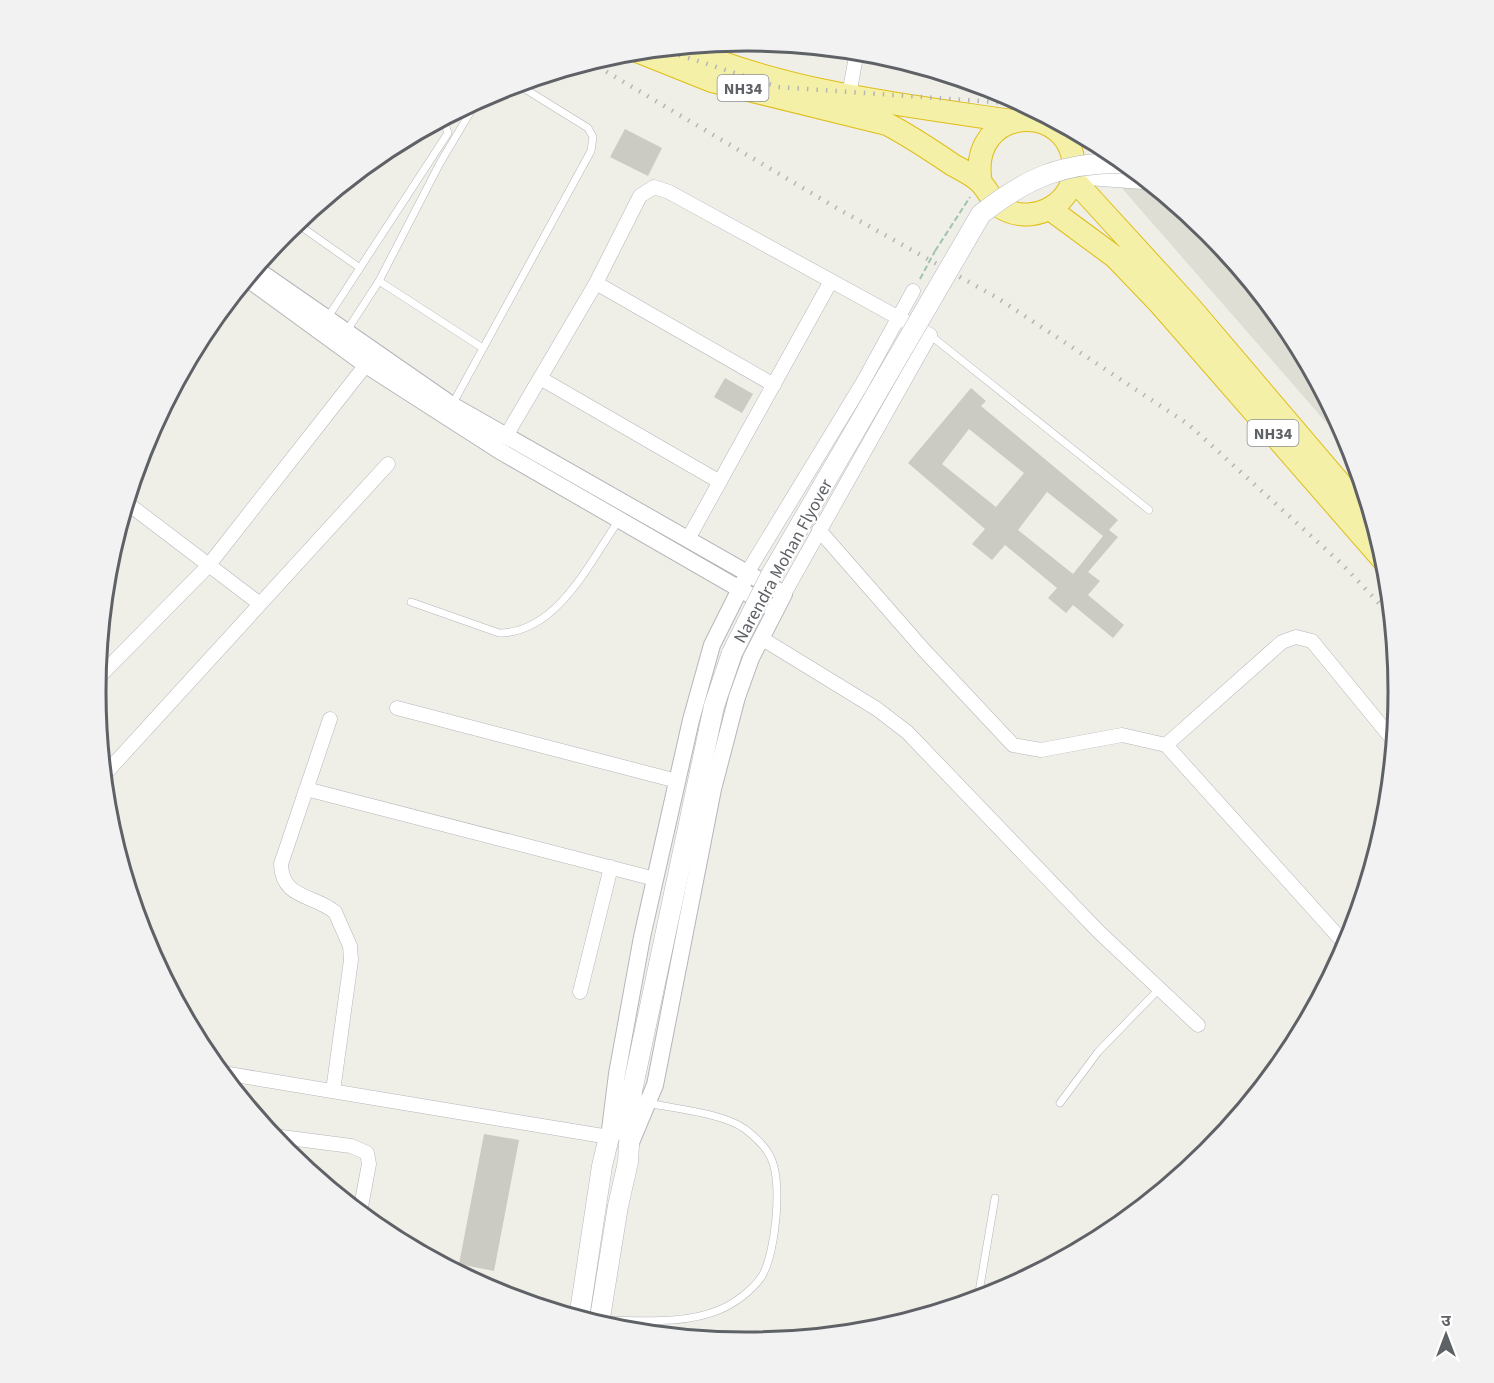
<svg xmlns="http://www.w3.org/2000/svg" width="1494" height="1383" viewBox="0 0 1494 1383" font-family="'Source Sans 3','Noto Sans Devanagari',sans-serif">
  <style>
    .education { fill: #dfded5 }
    .building { fill: #cbcac3; fill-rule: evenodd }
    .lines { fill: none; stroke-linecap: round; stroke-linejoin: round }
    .service-casing { stroke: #b4b6ba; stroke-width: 8 }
    .minor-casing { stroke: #b4b6ba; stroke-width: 15 }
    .tertiary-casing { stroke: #b4b6ba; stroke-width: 18 }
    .secondary-casing { stroke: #b5b8bd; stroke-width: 21 }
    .trunk-casing { stroke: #dfbe17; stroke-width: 24 }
    .path { stroke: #a0c4b0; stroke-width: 2; stroke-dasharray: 6 3; stroke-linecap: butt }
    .service { stroke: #fff; stroke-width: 7 }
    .minor { stroke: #fff; stroke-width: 14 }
    .tertiary { stroke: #fff; stroke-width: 16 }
    .secondary { stroke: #fff; stroke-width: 20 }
    .trunk { stroke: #f5f0a7; stroke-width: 22 }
    .rail { stroke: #b5b5b6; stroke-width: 4.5; stroke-dasharray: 1.5 8; stroke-linecap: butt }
    .secondary-bridge-casing { stroke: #b5b8bd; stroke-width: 21; stroke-linecap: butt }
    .path-bridge { stroke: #a0c4b0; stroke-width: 2; stroke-dasharray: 6 3; stroke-linecap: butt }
    .secondary-bridge { stroke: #fff; stroke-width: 20 }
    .labels { text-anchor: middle; stroke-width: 4.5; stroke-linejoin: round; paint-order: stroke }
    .shield { fill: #fff; stroke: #8e9094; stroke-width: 1.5 }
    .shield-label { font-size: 16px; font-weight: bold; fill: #5e6166 }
    .street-label { font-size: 18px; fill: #5e6166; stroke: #fff }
    .rim { fill: none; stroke: #5e6166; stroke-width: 3 }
  </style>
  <rect width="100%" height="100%" fill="#efeee7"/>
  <!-- education -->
  <path class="education" d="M1120 186 1158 191 1208 231 1288 330 1351 451Z"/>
  <!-- building -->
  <path class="building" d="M625 129 662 148 648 176 610 157Z
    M725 378 753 394 742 413 714 397Z
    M971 388 986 401 981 406 1118 520 1109 530 1118 537 1088 572 1100 581 1088 595 1124 625 1113 638 1073 605 1066 613 1048 598 1057 588 1005 545 992 560 972 544 985 529 908 463ZM969 429 1024 473 996 507 942 464ZM1047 492 1103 536 1073 574 1018 530Z
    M484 1134 519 1140 494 1271 459 1264Z"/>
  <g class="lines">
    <!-- service casing -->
    <g class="service-casing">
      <path id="service" d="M477 101 440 163 379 281 481 347
        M296 223 360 268
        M328 317 448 133 443 119
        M346 332 379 281
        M930 335 1149 510
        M452 405 591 151 593 137 588 128 517 84
        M411 602 499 633C557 633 590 562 619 520
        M1060 1103 1098 1052 1159 989
        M978 1298 995 1198
        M601 1320C639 1320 683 1325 719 1310 734 1304 753 1290 762 1276 776 1252 783 1181 770 1156 765 1146 754 1136 745 1129 723 1113 675 1109 648 1103"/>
    </g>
    <!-- minor casing -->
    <g class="minor-casing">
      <path id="minor" d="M849 95 857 51
        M596 283 774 385
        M540 378 720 482
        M506 436 596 283 640 196 654 187 669 192 930 335 784 594
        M127 503 260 604
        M819 530 923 649 1013 745 1041 750 1122 735 1166 745
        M688 539 831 281
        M747 573 862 384 913 291
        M761 638 877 709 907 732 1099 932 1198 1025
        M97 679 208 566 372 357
        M397 708 677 781
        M330 719 281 864C282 899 313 894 335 912L350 946 351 960 333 1091
        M104 775 388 464
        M306 789 655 879
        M1346 945 1166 745 1282 642 1296 637 1312 641 1393 740
        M580 992 611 867
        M223 1073 609 1137
        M274 1136 351 1146 367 1153 369 1164 360 1212"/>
    </g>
    <!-- tertiary casing -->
    <g class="tertiary-casing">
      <path id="tertiary" d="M256 269 452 405 784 594 751 658 737 697 713 789 655 1085 632 1140
        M248 279 366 365 500 451 769 606
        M610 1130 617 1074 642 937 691 720 712 645 744 581"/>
    </g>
    <!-- secondary casing -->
    <g class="secondary-casing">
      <path id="secondary" d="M1074 174 1143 179
        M579 1318 602 1166 609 1137 628 1099
        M599 1324 618 1206 628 1162 632 1091 714 706 732 653"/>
    </g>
    <!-- trunk casing -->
    <g class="trunk-casing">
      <path id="trunk" d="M682 47C785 92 902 105 1012 121
        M637 51 712 81 887 124C910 136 931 150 953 165 962 170 973 175 980 182 991 193 991 204 1008 211 1022 217 1039 215 1052 207 1065 199 1074 185 1074 170 1074 98 966 105 981 183
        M1073 179 1189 306 1372 521
        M1050 209 1115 257 1161 305 1385 562"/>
    </g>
    <!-- path -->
    <path class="path" d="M935 251 970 197"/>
    <!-- service -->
    <use href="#service" class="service"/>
    <!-- minor -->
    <use href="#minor" class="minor"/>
    <!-- tertiary -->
    <use href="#tertiary" class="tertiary"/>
    <!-- secondary -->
    <use href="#secondary" class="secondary"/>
    <!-- trunk -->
    <use href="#trunk" class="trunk"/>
    <!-- rail -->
    <path class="rail" d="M661 49 778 87 1023 104
      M590 62 840 210 996 297 1188 424 1343 565 1391 616"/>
    <!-- secondary-bridge casing -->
    <g class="secondary-bridge-casing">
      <path id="secondary-bridge" d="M732 653 771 575 981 214C1028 177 1064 162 1124 163"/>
    </g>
    <!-- path-bridge -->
    <path class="path-bridge" d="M920 279 935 251"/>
    <!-- secondary-bridge -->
    <use href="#secondary-bridge" class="secondary-bridge"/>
  </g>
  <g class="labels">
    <!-- shield labels -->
    <g class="shield">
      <rect x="717.5" y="75" width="51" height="26" rx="4.5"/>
      <rect x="1247.5" y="420" width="51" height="26" rx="4.5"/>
    </g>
    <g class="shield-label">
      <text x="743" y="94">NH34</text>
      <text x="1273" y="439">NH34</text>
    </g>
    <!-- street labels -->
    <g class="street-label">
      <text transform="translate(783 561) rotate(-61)" y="6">Narendra Mohan Flyover</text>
    </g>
  </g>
  <!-- crop -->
  <path d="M0 0H1494V1383H0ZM746 51H748A640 640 0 0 1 1388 691V692A640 640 0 0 1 748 1332H746A640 640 0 0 1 106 692V691A640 640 0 0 1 746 51Z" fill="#f2f2f3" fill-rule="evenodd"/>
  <path class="rim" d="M746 51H748A640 640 0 0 1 1388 691V692A640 640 0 0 1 748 1332H746A640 640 0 0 1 106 692V691A640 640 0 0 1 746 51Z"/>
  <!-- north arrow -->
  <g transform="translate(1446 1335)" stroke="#ffffff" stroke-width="4.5" paint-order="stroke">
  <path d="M0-4.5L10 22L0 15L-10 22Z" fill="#5e6166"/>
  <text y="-9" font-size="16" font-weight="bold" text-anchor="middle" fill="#5e6166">उ</text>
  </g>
</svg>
